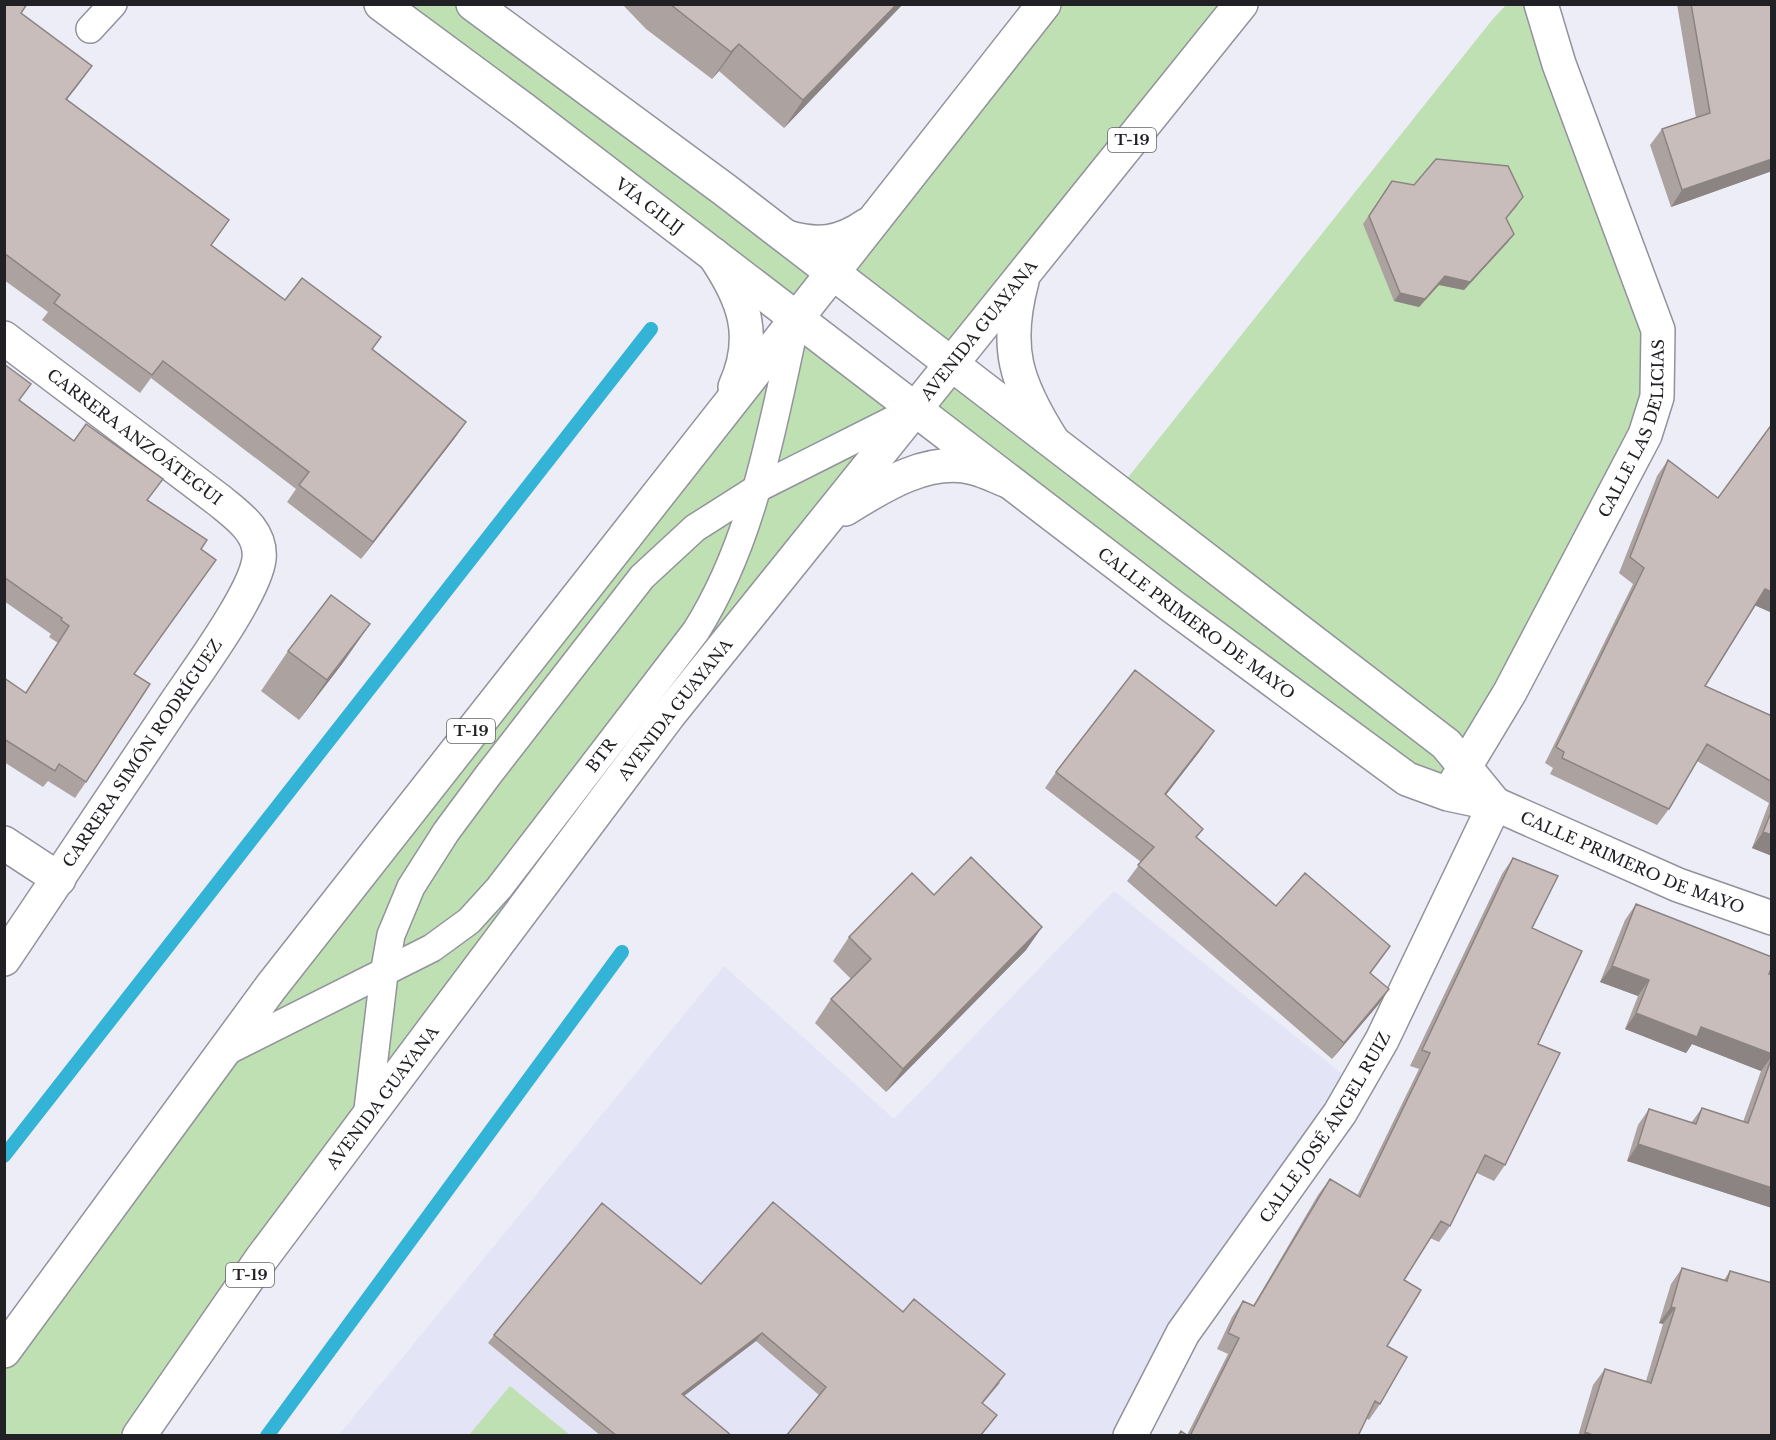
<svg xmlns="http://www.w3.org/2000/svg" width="1776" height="1440" viewBox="0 0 1776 1440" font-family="'Libre Baskerville',serif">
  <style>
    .built { fill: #e3e4f6 }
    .green { fill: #bee0b2; fill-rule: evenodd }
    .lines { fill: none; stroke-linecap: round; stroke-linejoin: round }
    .stream { stroke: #33b3d6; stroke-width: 14 }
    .lane-casing { stroke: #92929c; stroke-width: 30 }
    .street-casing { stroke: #92929c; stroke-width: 36 }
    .highway-casing { stroke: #92929c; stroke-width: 36 }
    .lane { stroke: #fff; stroke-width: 27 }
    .street { stroke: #fff; stroke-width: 33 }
    .highway { stroke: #fff; stroke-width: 33 }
    .wall { fill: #aca3a0 }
    .shaded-wall { fill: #8c8482 }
    .building { fill: #c8bdba; stroke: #8c8482; stroke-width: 1.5 }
    .labels { text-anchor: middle; stroke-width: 4.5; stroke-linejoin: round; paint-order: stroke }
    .shield { fill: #fff; stroke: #646466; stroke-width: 1.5 }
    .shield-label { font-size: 15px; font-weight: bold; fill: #212125 }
    .street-label { font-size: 16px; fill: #212125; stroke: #fff }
  </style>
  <rect width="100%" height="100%" fill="#ecedf7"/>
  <!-- built -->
  <path class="built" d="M1114 891 1356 1085 1130 1435 338 1436 724 966 894 1119Z"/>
  <!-- green -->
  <path class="green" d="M381 5H473L832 272 1044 5H1241L952 363 1118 490 1492 20 1506 5H1541L1641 282 1657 397 1448 794 915 409 139 1435 5 1436V1351L796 319ZM833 273 952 363 915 409 796 319Z
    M510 1386 570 1435H469Z"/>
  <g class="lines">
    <!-- stream -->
    <path class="stream" d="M4 1156 651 329
      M267 1436 622 952"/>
    <!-- lane casing -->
    <g class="lane-casing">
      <g id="lane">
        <path d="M90 29 113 4"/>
        <path id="s1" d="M223 1053 432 948 469 921 499 888 696 631C755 537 772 426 796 320"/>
        <path d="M367 1118 384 974 391 935 411 887 446 832 489 774 642 577 695 528 758 488 913 410"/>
      </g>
    </g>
    <!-- street casing -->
    <g class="street-casing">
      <g id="street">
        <path id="s2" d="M381 4 523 109 1172 606 1407 779 1448 794 1495 804 1678 885 1772 918"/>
        <path d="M473 4 725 190 1446 744 1495 804"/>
        <path id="s3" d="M4 338 220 501C238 516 262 532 259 559 255 593 196 673 175 704 118 789 61 874 4 959"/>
        <path id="s4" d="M1454 785 1510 692 1645 435 1657 397 1658 330 1559 64 1541 4"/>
        <path d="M4 843 59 879"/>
        <path id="s5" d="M1130 1436 1183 1333 1340 1113 1382 1040 1495 804"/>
      </g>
    </g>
    <!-- highway casing -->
    <g class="highway-casing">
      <g id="highway">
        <path d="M787 237C817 246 840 244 867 225"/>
        <path d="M714 255C744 299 758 336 735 387"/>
        <path d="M1022 281C1004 348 1016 383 1052 440"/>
        <path d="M845 509C882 486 929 456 974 468 986 471 997 477 1008 481"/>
        <path d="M4 1351 271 987 1044 4"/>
        <path id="s6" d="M139 1436 262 1258 668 716 1241 4"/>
      </g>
    </g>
    <!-- lane -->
    <use href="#lane" class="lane"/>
    <!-- street -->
    <use href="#street" class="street"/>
    <!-- highway -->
    <use href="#highway" class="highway"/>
  </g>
  <!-- wall -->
  <path class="wall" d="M4 4 21 14 92 66 67 99 211 245 285 300 372 350 466 422 454 439 361 559 287 502 296 489 151 378 140 393 42 320 48 312 4 280Z
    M622 4H903L784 128 719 71 712 79 646 29Z
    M1677 4H1772V171L1671 207 1650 145 1662 129 1696 118Z
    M1392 181 1518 205 1506 219 1508 242 1464 290 1439 285 1419 307 1394 301 1363 224Z
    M4 364 19 400 148 500 207 540 201 549 134 674 86 782 75 798 48 781 43 787 4 762V678L25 693 58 643 49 637 51 634 4 601Z
    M1668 460 1755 606 1705 686 1772 716V856L1752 848 1769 803 1697 761 1669 809 1657 825 1550 774 1553 768 1545 763 1633 584 1619 573 1657 476Z
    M370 624 342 664 299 720 261 691 288 651Z
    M1203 747 1166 795 1197 838 1276 906 1390 946 1370 973 1389 989 1378 1005 1332 1059 1127 881 1141 862 1045 788 1056 772Z
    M1513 858 1532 928 1538 1044 1505 1165 1494 1181 1477 1173 1450 1226 1439 1242 1430 1238 1404 1280 1387 1346 1380 1404 1369 1420 1366 1418 1358 1436H1178L1187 1435 1228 1354 1217 1349 1232 1317 1243 1301 1253 1306 1318 1195 1330 1179 1357 1196 1419 1069 1410 1066 1502 874Z
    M934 895 1042 927 1026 950 886 1092 815 1023 831 999 851 979 833 961 849 937Z
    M1636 904 1772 975V1208L1627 1161 1638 1125 1649 1109 1691 1123 1702 1108 1743 1122 1761 1071 1692 1044 1686 1053 1625 1029 1638 996 1600 982 1625 920Z
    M1682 1268 1724 1280 1730 1271 1772 1436H1578L1593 1385 1605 1369 1646 1381 1663 1324 1659 1323 1671 1284Z
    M701 1284 903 1312 1000 1383 983 1403 991 1423 981 1436H786L819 1395 756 1341 684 1396 732 1436H601L488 1343 494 1335Z"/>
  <!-- shaded-wall -->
  <path class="shaded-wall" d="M897 4H903L784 128 803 100Z
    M739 44 719 71 712 79 731 52Z
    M92 66 79 84 54 116 66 99Z
    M1772 159V171L1671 207 1682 190Z
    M1514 234 1508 242 1464 290 1439 285 1419 307 1394 301 1400 293 1445 276Z
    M466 422 454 439 361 559 373 542Z
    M1765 589 1772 592V613L1754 605Z
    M370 624 342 664 299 720 327 680Z
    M1214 731 1203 747 1154 810 1165 794Z
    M1763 832 1772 835V856L1752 848Z
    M1042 927 1026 950 886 1092 903 1069Z
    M1612 966 1649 980 1638 996 1600 982Z
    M1389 989 1378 1005 1332 1059 1344 1043Z
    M1636 1013 1701 1027 1772 1054V1056L1761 1071 1692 1044 1686 1053 1625 1029Z
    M1638 1144 1772 1188V1208L1627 1161Z
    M1671 1307 1675 1308 1663 1324 1659 1323Z
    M762 1333 756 1341 676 1402 682 1394Z
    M1585 1432 1595 1436H1583Z"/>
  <!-- building -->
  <path class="building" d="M4 4H27L21 13 92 66 66 99 229 220 211 245 285 300 302 278 381 337 372 349 466 422 373 542 299 485 309 472 163 361 152 375 54 303 60 295 4 253Z
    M670 4H897L803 100 739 44 731 52Z
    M1691 4H1772V159L1682 190 1662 129 1710 113Z
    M1436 159 1508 166 1523 197 1506 218 1514 234 1470 282 1445 276 1425 299 1400 293 1369 216 1392 181 1414 185Z
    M4 364 31 384 19 400 74 441 86 424 163 479 147 500 207 540 201 549 216 560 134 674 150 684 86 782 59 764 55 771 4 739V678L26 693 69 626 61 620 62 618 4 577Z
    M1772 424V592L1765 589 1705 686 1772 716V782L1707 744 1669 809 1562 758 1564 752 1556 747 1644 568 1630 557 1668 460 1718 498Z
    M331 595 370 624 327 680 288 651Z
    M1135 670 1214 731 1165 794 1203 829 1196 837 1276 906 1305 873 1390 946 1370 973 1389 989 1344 1043 1138 865 1154 847 1056 772Z
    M1772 810V835L1763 832Z
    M971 857 1042 927 903 1069 831 999 871 959 849 937 912 873 934 895Z
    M1513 858 1558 876 1532 928 1582 951 1538 1044 1560 1053 1505 1165 1485 1155 1450 1226 1441 1221 1404 1280 1421 1290 1387 1346 1407 1357 1380 1404 1375 1401 1358 1436H1190L1239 1338 1228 1333 1243 1301 1254 1306 1330 1179 1360 1197 1430 1053 1422 1050Z
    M1636 904 1772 957V967L1769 974 1772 975V1054L1701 1027 1697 1037 1636 1013 1649 980 1612 966Z
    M1772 1057V1188L1638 1144 1649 1109 1696 1124 1702 1108 1748 1123Z
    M773 1202 903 1312 914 1299 1005 1374 982 1403 997 1415 980 1436H786L826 1387 762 1333 682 1394 732 1436H617L494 1335 602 1203 701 1284Z
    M1682 1268 1727 1281 1730 1271 1772 1283V1436H1595L1585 1432 1605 1369 1651 1383 1675 1308 1671 1307Z
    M1181 1431 1188 1436H1178Z"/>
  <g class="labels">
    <!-- shield labels -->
    <g class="shield">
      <rect x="1108" y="128" width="48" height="24" rx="4.5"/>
      <rect x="447" y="719" width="48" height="24" rx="4.5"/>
      <rect x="226" y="1263" width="48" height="24" rx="4.5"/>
    </g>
    <g class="shield-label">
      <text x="1132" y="145">T-19</text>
      <text x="471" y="736">T-19</text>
      <text x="250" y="1280">T-19</text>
    </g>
    <!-- street labels -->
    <g class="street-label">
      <text dy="6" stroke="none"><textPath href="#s2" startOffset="336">VÍA GILIJ</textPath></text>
      <text dy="6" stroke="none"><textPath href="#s6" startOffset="1389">AVENIDA GUAYANA</textPath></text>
      <text dy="6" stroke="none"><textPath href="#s4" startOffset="402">CALLE LAS DELICIAS</textPath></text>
      <text dy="6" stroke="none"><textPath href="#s3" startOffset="164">CARRERA ANZOÁTEGUI</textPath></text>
      <text dy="6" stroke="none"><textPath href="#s2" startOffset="1024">CALLE PRIMERO DE MAYO</textPath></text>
      <text dy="6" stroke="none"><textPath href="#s6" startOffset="903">AVENIDA GUAYANA</textPath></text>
      <text transform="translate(142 753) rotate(-56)" y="6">CARRERA SIMÓN RODRÍGUEZ</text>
      <text dy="6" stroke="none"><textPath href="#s1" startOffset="492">BTR</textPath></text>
      <text dy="6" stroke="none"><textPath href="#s2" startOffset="1527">CALLE PRIMERO DE MAYO</textPath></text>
      <text dy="6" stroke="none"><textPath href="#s6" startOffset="417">AVENIDA GUAYANA</textPath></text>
      <text dy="6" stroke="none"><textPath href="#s5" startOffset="366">CALLE JOSÉ ÁNGEL RUIZ</textPath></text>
    </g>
  </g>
  <!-- border -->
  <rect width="1776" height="1440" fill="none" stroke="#212125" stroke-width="12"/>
</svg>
